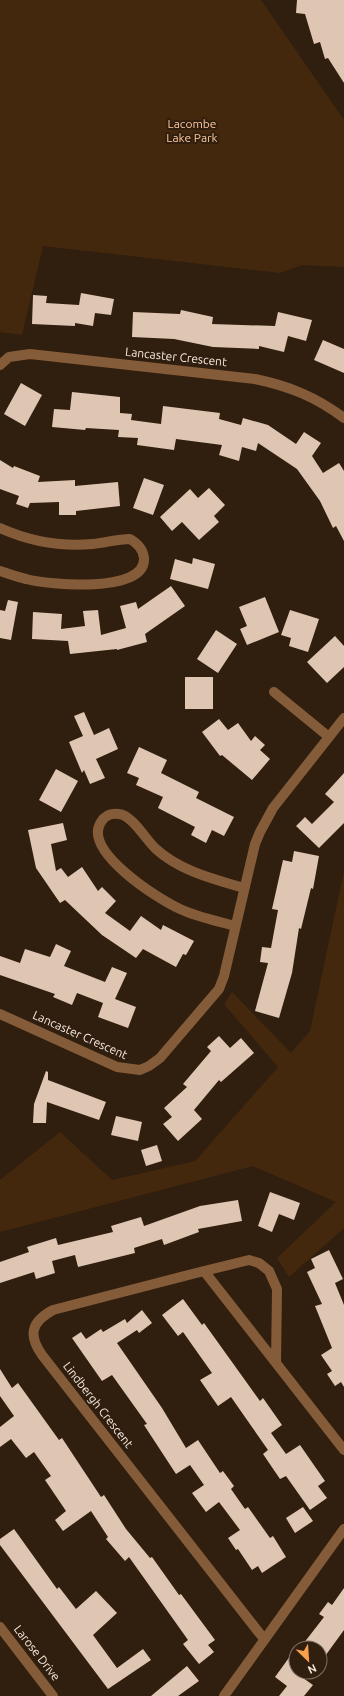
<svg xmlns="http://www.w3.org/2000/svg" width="344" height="1696" viewBox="0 0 344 1696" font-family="Ubuntu,sans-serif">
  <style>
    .green { fill: #44280e }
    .building { fill: #dfc6b3 }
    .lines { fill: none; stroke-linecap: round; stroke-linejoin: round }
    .minor { stroke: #855c39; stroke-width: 10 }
    .tertiary { stroke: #855c39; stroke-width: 10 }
    .labels { text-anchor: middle; stroke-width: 4; stroke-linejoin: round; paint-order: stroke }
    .park-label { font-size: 12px; fill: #fcc99f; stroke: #301e0e }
    .street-label { font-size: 12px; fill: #f5e8de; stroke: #301e0e }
  </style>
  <rect width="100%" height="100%" fill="#301e0e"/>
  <!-- green -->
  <path class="green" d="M0 0H261L344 120V267L302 265 280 273 43 246 22 335 0 332Z
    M344 871V1228L289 1277 277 1258 336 1202 253 1166 0 1232V1180L60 1132 112 1180 195 1161 278 1067 224 1004 232 992 291 1053 310 1031Z"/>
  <!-- building -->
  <path class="building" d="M297 0H344V83L328 58 325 59 320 42 314 44 305 14 296 13Z
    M81 293 114 299 111 315 95 313 93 326 75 323V326L32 324 33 295 47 296 46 303 79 305Z
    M181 310 213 317 212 324 275 326 278 312 312 320 306 341 288 336 284 352 259 346V349L213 347 174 339 132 337 133 312 180 314Z
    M323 340 344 349V373L314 360Z
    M21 383 42 395 25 426 4 414Z
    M72 392 120 397V413L132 414 131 420 161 424 163 406 220 413 219 419 241 425 243 418 268 425 296 444 304 432 321 443 312 456 323 473 339 463 344 471V541L336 526 333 528 320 501 297 469 258 443 256 451 242 447 239 461 219 455 222 445 176 439 174 450 137 445 138 438 118 437 119 430 86 428 85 430 52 427 54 409 70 410Z
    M0 460 13 468 14 466 40 476 38 482 75 480V486L118 482 120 506 76 511V515H59V502L30 503 28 508 16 504 19 496 0 489Z
    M144 478 164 485 153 515 133 508Z
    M209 488 225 505 214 516 219 522 199 540 182 522 172 531 160 517 190 489 198 498Z
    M193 558 215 564 208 589 170 579 175 559 192 564Z
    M171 586 185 606 145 634 147 642 117 650V649L70 654 68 641 32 639 33 612 62 614 61 629 85 626 83 611 98 610 101 635 126 628 120 606 136 602 138 609Z
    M265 597 279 632 247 645 240 629 247 626 239 607Z
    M8 600 18 602 11 640 0 638V610L5 611Z
    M290 610 319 619 308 652 289 646 291 638 281 635Z
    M216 630 237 644 218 673 197 659Z
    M335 636 344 646V667L327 683 307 662Z
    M185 677H213V709H185Z
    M84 712 94 735 109 728 118 749 96 759 105 778 90 784 84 770 82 773 69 742 83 736 74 716Z
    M219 719 228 730 238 723 251 741 255 736 265 745 260 750 270 759 252 780 222 755 220 756 202 732Z
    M139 747 167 760 161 773 199 792 196 798 234 817 224 836 212 830 206 843 191 835 195 827 158 808 163 797 136 785 139 778 127 773Z
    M56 769 78 781 61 812 39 800Z
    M344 773V823L319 848 296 826 305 817 312 824 334 802 325 794Z
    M63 823 67 840 51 844 56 871 61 868 68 877 82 867 98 891 102 887 116 901 105 913 130 931 141 916 161 930 163 925 194 941 186 955 183 954 176 967 143 949 136 958 102 935 65 900 60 903 36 868 28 830Z
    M294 851 319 856 313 889 311 888 301 929 299 928 292 973 279 1018 255 1011 268 963 260 962 262 947 271 948 278 910 272 909 283 860 292 862Z
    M56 944 71 951 64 966 105 982 112 967 127 973 115 999 136 1007 128 1028 98 1017 103 1003 77 993 72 1005 53 997 55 994 0 975V956L20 963 25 949 50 957Z
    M219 1036 230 1048 241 1038 254 1053 221 1082 219 1080 194 1110 202 1119 178 1141 163 1124 172 1117 164 1108 187 1087 183 1084 211 1051 207 1047Z
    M46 1071 48 1072V1080L106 1102 99 1120 47 1102 46 1123H33L34 1104Z
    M116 1116 142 1122 138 1141 111 1135Z
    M157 1145 162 1161 146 1166 141 1150Z
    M270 1192 300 1203 294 1220 279 1214 272 1232 258 1226Z
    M238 1200 242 1221 198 1229 199 1232 164 1245 162 1239 134 1248 135 1253 78 1267 75 1255 52 1261 55 1273 36 1279 34 1272 0 1283V1262L29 1252 27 1247 56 1238 58 1245 113 1232 111 1226 141 1217 144 1226 200 1206Z
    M329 1250 343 1279 335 1283 344 1305V1387L341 1382 335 1386 327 1374 332 1371 321 1355 332 1348 315 1306 322 1304 307 1272 315 1268 311 1259Z
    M183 1299 202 1325 204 1323 260 1401 263 1398 282 1425 271 1433 286 1454 300 1445 325 1481 318 1486 327 1498 310 1510 286 1476 280 1479 263 1454 268 1450 231 1397 218 1406 200 1380 212 1373 183 1332 178 1336 162 1315Z
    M142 1310 152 1323 139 1333 137 1330 117 1343 162 1408 186 1448 198 1440 220 1473 223 1471 234 1486 231 1489 245 1509 248 1507 270 1538 273 1536 286 1557 262 1573 258 1566 252 1570 238 1549 236 1550 228 1538 240 1530 219 1502 206 1512 192 1493 204 1485 190 1465 176 1474 144 1425 147 1424 112 1375 102 1381 72 1338 81 1332 86 1339 101 1329 103 1332 125 1319 127 1323Z
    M0 1369 12 1388 18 1383 59 1440 62 1438 101 1497 104 1495 126 1529 150 1558 152 1557 179 1595 181 1594 215 1640 208 1645 214 1652 199 1664 183 1644 188 1640 129 1557 125 1561 106 1539 108 1537 91 1511 63 1531 55 1520 66 1511 45 1480 51 1476 34 1452 26 1458 11 1439 0 1447V1427L14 1416 0 1396Z
    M303 1507 313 1521 295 1533 286 1518Z
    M14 1529 57 1589 59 1587 76 1609 96 1591 117 1613 93 1635 117 1668 143 1649 151 1660 108 1689 0 1545V1539Z
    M344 1588V1630L320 1663V1648H300L324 1617 319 1614 328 1602 332 1605Z
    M296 1648V1673L313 1685 304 1696H279L287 1686 275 1677Z
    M187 1666 199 1681 178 1696H151Z"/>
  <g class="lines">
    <!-- minor -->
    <path class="minor" d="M0 365 9 357 30 354 255 379C289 386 316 397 344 418
      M0 528C29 541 61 547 93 544 105 543 117 539 130 539 137 543 143 549 144 558 146 594 48 585 26 579 17 577 9 574 0 571
      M274 692 329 737
      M235 926C217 921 197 917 180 909 158 899 82 851 101 822 105 815 112 813 119 814 132 815 146 840 156 849 180 871 214 879 244 888
      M0 1014 117 1067 140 1070 149 1066 160 1058 219 989 224 976 255 844 260 832 273 808 344 718
      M204 1271 53 1310C31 1322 28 1335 42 1355L264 1639
      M276 1363 277 1289 269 1271 259 1263 249 1260 204 1271 344 1450
      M224 1696 344 1529"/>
    <!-- tertiary -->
    <path class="tertiary" d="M0 1627 53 1696"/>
  </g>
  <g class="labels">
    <!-- park labels -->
    <g class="park-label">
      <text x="192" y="128">Lacombe<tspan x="192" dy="14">Lake Park</tspan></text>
    </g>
    <!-- street labels -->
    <g class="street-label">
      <text transform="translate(176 357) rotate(6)" y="4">Lancaster Crescent</text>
      <text transform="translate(80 1035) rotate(24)" y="4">Lancaster Crescent</text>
      <text transform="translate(98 1405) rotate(52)" y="4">Lindbergh Crescent</text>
      <text transform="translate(37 1653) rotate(52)" y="4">Larose Drive</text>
    </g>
  </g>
  <!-- north arrow -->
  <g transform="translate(308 1660) rotate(155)"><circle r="19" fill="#301e0e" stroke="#7f6f61"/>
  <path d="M0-3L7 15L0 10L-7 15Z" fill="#f9a04d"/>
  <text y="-6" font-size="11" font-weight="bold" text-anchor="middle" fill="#f5e8de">N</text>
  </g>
</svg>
